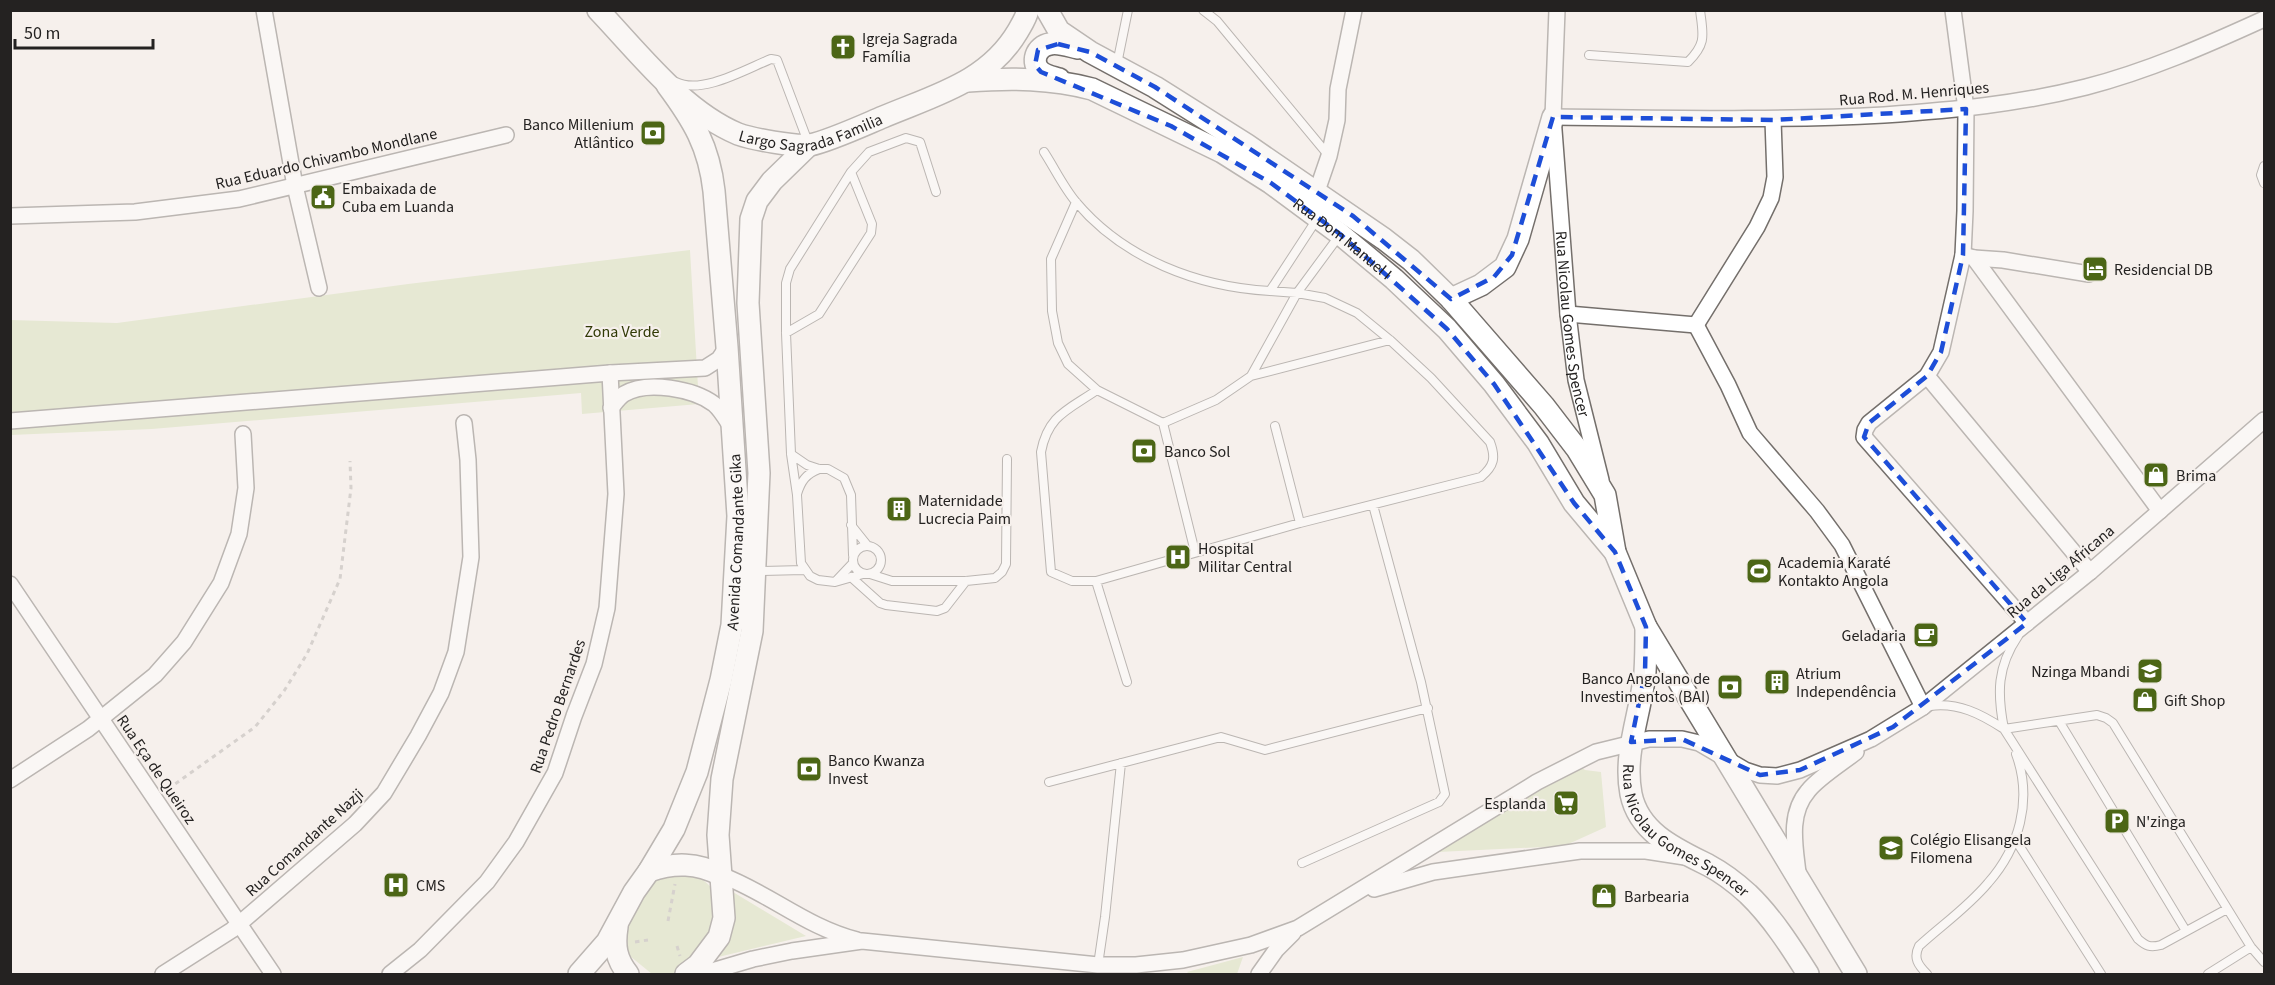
<svg xmlns="http://www.w3.org/2000/svg" width="2275" height="985" viewBox="0 0 2275 985" font-family="'Source Sans 3',sans-serif">
  <style>
    .green { fill: #d3deb4 }
    .lines { fill: none; stroke-linecap: round; stroke-linejoin: round }
    .lane-casing { stroke: #746f6b; stroke-width: 10 }
    .street-casing { stroke: #746f6b; stroke-width: 18 }
    .secondary-casing { stroke: #746f6b; stroke-width: 24 }
    .path { stroke: #afaaa7; stroke-width: 3; stroke-dasharray: 4.5 4.5; stroke-linecap: butt }
    .lane { stroke: #fff; stroke-width: 8 }
    .street { stroke: #fff; stroke-width: 15 }
    .secondary { stroke: #fff; stroke-width: 21 }
    .marked { fill: none; stroke: #1d4ed8; stroke-width: 4.5; stroke-dasharray: 12 8; stroke-linejoin: round }
    .labels { text-anchor: middle; stroke-width: 4.5; stroke-linejoin: round; paint-order: stroke }
    .poi-label { font-size: 16px; fill: #242221; stroke: #f6f0ec; text-anchor: start }
    .street-label { font-size: 16px; fill: #242221; stroke: #f6f0ec }
    .park-label { font-size: 16px; fill: #313a06; stroke: #f6f0ec }
  </style>
  <rect width="100%" height="100%" fill="#f6f0ec"/>
  <!-- green -->
  <path class="green" d="M690 250 699 404 582 414 581 393 152 429 11 435 10 320 117 323 408 284Z
    M1577 764 1585 770 1601 772 1606 827 1564 846 1438 852Z
    M689 871C745 901 710 932 686 971L675 974H652L625 952 620 931 651 875Z
    M728 889 806 936 710 959Z
    M1243 957 1237 974H1189L1187 972Z"/>
  <g class="lines">
    <!-- lane casing -->
    <g class="lane-casing">
      <path id="lane" d="M1203 10 1217 21 1329 156
        M1589 55 1688 62C1707 43 1703 35 1700 10
        M1117 64 1128 10
        M676 82C702 95 746 69 771 59L777 60 808 142
        M1044 152C1055 169 1064 188 1076 202 1124 259 1198 287 1270 291L1317 219
        M2264 166 2261 175 2264 183
        M851 172 790 269 786 283V333L791 454 797 495 801 563 810 576 818 580 835 582 863 574
        M1076 202 1051 259 1052 311 1058 343 1068 364 1097 390 1163 423 1216 400 1251 376 1297 293 1325 298 1357 313 1390 340 1431 378 1490 442C1496 458 1494 466 1481 477L1300 523 1096 581H1072L1051 572 1041 452C1048 415 1068 410 1097 390
        M1270 291 1297 293 1339 236
        M786 333 819 314 871 233 872 224 851 172 869 152 906 138 920 142 936 192
        M1251 376 1390 340
        M1163 423 1195 552
        M1275 426 1300 523
        M791 454 807 465 819 469H828L844 478 851 495 853 555
        M797 494C801 481 806 474 819 469
        M851 525 867 545
        M853 560a14 14 0 1 1 28 0a14 14 0 1 1-28 0Z
        M757 571 804 570
        M870 574 892 581H966L995 578 1002 572 1006 564 1007 459
        M851 577 880 603 886 605 937 611 945 608 966 581
        M836 581 853 563
        M1096 581 1127 682
        M2018 636C1997 667 1997 693 2004 729L2138 939C2146 946 2150 948 2161 945L2227 909
        M1930 706C1958 702 1981 714 2004 729L2097 715 2106 718 2113 723 2251 947 2264 962
        M2059 721 2186 931
        M1049 782 1221 737 1265 750 1428 708
        M2015 839 2101 974
        M1302 863 1439 802 1445 794 1421 682 1373 505
        M1098 965 1105 917 1121 763
        M1927 974C1918 965 1913 958 1919 946 1942 925 1968 907 1988 883 2019 848 2033 800 2016 754
        M2208 974 2251 947"/>
    </g>
    <!-- street casing -->
    <g class="street-casing">
      <g id="street">
        <path d="M264 10 295 186 319 288"/>
        <path id="s1" d="M1557 10 1553 117 1568 314 1576 380 1601 480"/>
        <path d="M1953 10 1966 109 1965 211 1963 255 1941 352 1927 376 1869 423 1865 430 1864 437 2027 623"/>
        <path d="M1553 117C1663 118 1774 121 1884 115 1954 110 2019 104 2086 87 2148 71 2207 45 2264 19"/>
        <path d="M1317 191 1329 156 1337 120 1338 89 1354 10"/>
        <path d="M10 216 135 212 239 199 506 135"/>
        <path d="M1963 255 1974 258 2160 511"/>
        <path d="M1974 258 2003 260 2089 274"/>
        <path d="M1568 314 1696 325"/>
        <path d="M1696 325 1728 385 1750 433 1817 511 1842 545 1923 707"/>
        <path d="M1696 325 1757 227 1771 198 1775 177 1773 120"/>
        <path d="M1927 376 2090 572"/>
        <path d="M611 408C615 403 619 397 624 394 647 380 694 389 714 404 721 410 726 419 731 427"/>
        <path d="M10 421 610 373 705 368 719 359 727 347"/>
        <path d="M10 584 273 974"/>
        <path d="M10 780 88 729 155 675 184 642 221 583 239 534 246 488 243 434"/>
        <path d="M1798 873C1795 846 1788 814 1808 791 1818 778 1842 763 1856 752"/>
        <path d="M721 875C769 893 806 927 857 940"/>
        <path d="M1374 889 1433 872 1580 851H1646L1685 857"/>
        <path d="M163 974 232 930 355 824 384 793 418 736 441 693 456 652 471 557 468 460 464 423"/>
        <path d="M390 974 420 950 487 882 516 842 555 773 574 716 594 664 607 608 616 494 610 373"/>
        <path d="M702 974 753 959 792 951 862 941 1098 965H1136L1183 960 1251 945 1298 928 1537 782 1596 752 1649 739H1682L1699 743 1745 770 1760 775 1777 776 1800 770 1871 739 1923 707 2090 572 2264 420"/>
        <path d="M1259 974 1276 950 1293 933"/>
      </g>
    </g>
    <!-- secondary casing -->
    <g class="secondary-casing">
      <g id="secondary">
        <path id="s2" d="M598 10C639 53 683 111 738 134 752 139 795 147 810 145 829 141 864 125 883 117 935 95 988 82 1018 31 1022 24 1026 18 1028 10"/>
        <path d="M1047 10 1059 31 1090 52 1155 87 1247 145 1384 239 1411 260 1451 299 1544 406 1577 449 1605 495 1615 552 1646 627 1856 974"/>
        <path d="M1059 79C1053 77 1046 76 1041 72 1030 63 1036 46 1050 44 1058 42 1069 46 1078 48"/>
        <path id="s3" d="M968 81C1011 78 1051 78 1092 89L1222 152 1271 183 1340 234 1394 279 1447 329 1494 384 1538 443 1574 503 1615 552"/>
        <path d="M1451 299 1481 285 1505 267 1518 239 1553 117"/>
        <path id="s4" d="M1646 627C1646 642 1646 657 1645 672 1641 713 1623 753 1631 794 1639 833 1676 849 1708 865 1723 873 1736 883 1748 894 1772 917 1791 947 1808 974"/>
        <path d="M649 871C675 862 697 863 721 875"/>
        <path d="M617 927C614 946 616 959 628 974"/>
        <path id="s5" d="M579 974 607 942 634 892 649 871 674 829 697 772 721 680 732 625 738 516 727 347 714 191C709 146 693 120 667 85"/>
        <path d="M686 974 698 965 719 937 724 918 718 835 722 779 752 631 759 473 748 303 751 219 757 201 772 181 809 145"/>
      </g>
    </g>
    <!-- path -->
    <path class="path" d="M168 789 255 727 284 691 307 654 340 579 351 488 350 461
      M668 921 675 884
      M635 942 648 940
      M677 946 680 956"/>
    <!-- lane -->
    <use href="#lane" class="lane"/>
    <!-- street -->
    <use href="#street" class="street"/>
    <!-- secondary -->
    <use href="#secondary" class="secondary"/>
  </g>
  <!-- marked area -->
  <path d="M0 0H2275V985H0ZM1058 44 1090 52 1155 87 1353 216 1451 299 1494 277 1512 255 1553 117 1773 120 1966 109 1963 255 1941 352 1927 376 1869 423 1864 437 2027 623 1893 727 1800 770 1760 775 1682 739 1631 742 1645 673 1646 627 1615 552 1574 503 1494 384 1447 329 1340 234 1271 183 1171 126 1041 72 1035 65 1038 50Z" fill="#f6f0ec" fill-opacity=".55" fill-rule="evenodd"/>
  <path class="marked" d="M1058 44 1090 52 1155 87 1353 216 1451 299 1494 277 1512 255 1553 117 1773 120 1966 109 1963 255 1941 352 1927 376 1869 423 1864 437 2027 623 1893 727 1800 770 1760 775 1682 739 1631 742 1645 673 1646 627 1615 552 1574 503 1494 384 1447 329 1340 234 1271 183 1171 126 1041 72 1035 65 1038 50Z"/>
  <!-- icons -->
  <defs>
    <g id="church-square" transform="scale(1.35)"><rect x="-9" y="-9" width="18" height="18" rx="4" fill="#4c6616" stroke="#f6f0ec"/><path d="M-1.2-6h2.4v3.5h3.3v2.4h-3.3V6h-2.4V-.1h-3.3v-2.4h3.3Z" fill="#fff"/></g>
    <g id="bank-square" transform="scale(1.35)"><rect x="-9" y="-9" width="18" height="18" rx="4" fill="#4c6616" stroke="#f6f0ec"/><path d="M-6-4H6V4H-6ZM0-2.3a2.3 2.3 0 1 0 0 4.6a2.3 2.3 0 1 0 0-4.6Z" fill="#fff"/></g>
    <g id="civic-square" transform="scale(1.35)"><rect x="-9" y="-9" width="18" height="18" rx="4" fill="#4c6616" stroke="#f6f0ec"/><path d="M-.6-6.5H3V-4.5H.6V-3L4-1V1h2V6H-6V1h2V-1L-.6-3ZM-1.2 2.5V6h2.4V2.5Z" fill="#fff"/></g>
    <g id="hotel-square" transform="scale(1.35)"><rect x="-9" y="-9" width="18" height="18" rx="4" fill="#4c6616" stroke="#f6f0ec"/><path d="M-6-4.5h1.5V1H6V5H4.5V3h-9V5H-6ZM-4 0a1.8 1.8 0 1 1 3.6 0ZM.5 0V-2.5h3Q6-2.5 6 0Z" fill="#fff"/></g>
    <g id="shop-square" transform="scale(1.35)"><rect x="-9" y="-9" width="18" height="18" rx="4" fill="#4c6616" stroke="#f6f0ec"/><path d="M-5-2.5h2.3a2.7 3.5 0 0 1 5.4 0H5L5.5 6h-11ZM-1.5-2.5h3a1.5 2.3 0 0 0-3 0Z" fill="#fff"/></g>
    <g id="building-square" transform="scale(1.35)"><rect x="-9" y="-9" width="18" height="18" rx="4" fill="#4c6616" stroke="#f6f0ec"/><path d="M-4-6H4V6H1V3H-1V6H-4ZM-2.5-4.3h1.7v1.8h-1.7ZM.8-4.3h1.7v1.8H.8ZM-2.5-1h1.7V.8h-1.7ZM.8-1h1.7V.8H.8Z" fill="#fff"/></g>
    <g id="hospital-square" transform="scale(1.35)"><rect x="-9" y="-9" width="18" height="18" rx="4" fill="#4c6616" stroke="#f6f0ec"/><path d="M-5-5h3v3.5h4V-5h3V5h-3V1.5h-4V5h-3Z" fill="#fff"/></g>
    <g id="stadium-square" transform="scale(1.35)"><rect x="-9" y="-9" width="18" height="18" rx="4" fill="#4c6616" stroke="#f6f0ec"/><path d="M0-5a6.5 5 0 1 0 0 10a6.5 5 0 1 0 0-10ZM-3.5-1.8h7v3.6h-7Z" fill="#fff"/></g>
    <g id="cafe-square" transform="scale(1.35)"><rect x="-9" y="-9" width="18" height="18" rx="4" fill="#4c6616" stroke="#f6f0ec"/><path d="M-5.5-4.5H6V0H3Q3 3.5 0 3.5H-2.5Q-5.5 3.5-5.5 0ZM3-3.2v2h1.7v-2ZM-6 4.5H4V6H-6Z" fill="#fff"/></g>
    <g id="school-square" transform="scale(1.35)"><rect x="-9" y="-9" width="18" height="18" rx="4" fill="#4c6616" stroke="#f6f0ec"/><path d="M0-5L7-2L0 1L-7-2ZM-4 1L0 2.5L4 1V4Q0 6-4 4Z" fill="#fff"/></g>
    <g id="supermarket-square" transform="scale(1.35)"><rect x="-9" y="-9" width="18" height="18" rx="4" fill="#4c6616" stroke="#f6f0ec"/><path d="M-6-5.5h2.5l.6 2H6L4.5 2H-2.5L-4.4-4H-6ZM-1.5 3.2a1.3 1.3 0 1 0 .1 0ZM3 3.2a1.3 1.3 0 1 0 .1 0Z" fill="#fff"/></g>
    <g id="parking-square" transform="scale(1.35)"><rect x="-9" y="-9" width="18" height="18" rx="4" fill="#4c6616" stroke="#f6f0ec"/><path d="M-3.5-5.5H1a3.5 3.5 0 0 1 0 7H-1V5.5H-3.5ZM-1-3.4V-.6H.8a1.4 1.4 0 0 0 0-2.8Z" fill="#fff"/></g>
  </defs>
  <g fill-rule="evenodd">
    <use href="#church-square" x="843" y="47"/>
    <use href="#bank-square" x="653" y="133"/>
    <use href="#civic-square" x="323" y="197"/>
    <use href="#hotel-square" x="2095" y="269"/>
    <use href="#bank-square" x="1144" y="451"/>
    <use href="#shop-square" x="2156" y="475"/>
    <use href="#building-square" x="899" y="509"/>
    <use href="#hospital-square" x="1178" y="557"/>
    <use href="#stadium-square" x="1759" y="571"/>
    <use href="#cafe-square" x="1926" y="635"/>
    <use href="#school-square" x="2150" y="671"/>
    <use href="#building-square" x="1777" y="682"/>
    <use href="#bank-square" x="1730" y="687"/>
    <use href="#shop-square" x="2145" y="700"/>
    <use href="#bank-square" x="809" y="769"/>
    <use href="#supermarket-square" x="1566" y="803"/>
    <use href="#parking-square" x="2117" y="821"/>
    <use href="#school-square" x="1891" y="848"/>
    <use href="#hospital-square" x="396" y="885"/>
    <use href="#shop-square" x="1604" y="896"/>
  </g>
  <g class="labels">
    <!-- poi labels -->
    <g class="poi-label">
      <text x="862" y="44">Igreja Sagrada<tspan x="862" dy="18">Família</tspan></text>
      <text x="634" y="130" text-anchor="end">Banco Millenium<tspan x="634" dy="18">Atlântico</tspan></text>
      <text x="342" y="194">Embaixada de<tspan x="342" dy="18">Cuba em Luanda</tspan></text>
      <text x="2114" y="275">Residencial DB</text>
      <text x="1164" y="457">Banco Sol</text>
      <text x="2176" y="481">Brima</text>
      <text x="918" y="506">Maternidade<tspan x="918" dy="18">Lucrecia Paim</tspan></text>
      <text x="1198" y="554">Hospital<tspan x="1198" dy="18">Militar Central</tspan></text>
      <text x="1778" y="568">Academia Karaté<tspan x="1778" dy="18">Kontakto Angola</tspan></text>
      <text x="1906" y="641" text-anchor="end">Geladaria</text>
      <text x="2130" y="677" text-anchor="end">Nzinga Mbandi</text>
      <text x="1796" y="679">Atrium<tspan x="1796" dy="18">Independência</tspan></text>
      <text x="1710" y="684" text-anchor="end">Banco Angolano de<tspan x="1710" dy="18">Investimentos (BAI)</tspan></text>
      <text x="2164" y="706">Gift Shop</text>
      <text x="828" y="766">Banco Kwanza<tspan x="828" dy="18">Invest</tspan></text>
      <text x="1546" y="809" text-anchor="end">Esplanda</text>
      <text x="2136" y="827">N'zinga</text>
      <text x="1910" y="845">Colégio Elisangela<tspan x="1910" dy="18">Filomena</tspan></text>
      <text x="416" y="891">CMS</text>
      <text x="1624" y="902">Barbearia</text>
    </g>
    <!-- street labels -->
    <g class="street-label">
      <text transform="translate(1914 93) rotate(-5)" y="6">Rua Rod. M. Henriques</text>
      <text dy="6" stroke="none"><textPath href="#s2" startOffset="264">Largo Sagrada Familia</textPath></text>
      <text transform="translate(326 158) rotate(-13)" y="6">Rua Eduardo Chivambo Mondlane</text>
      <text dy="6" stroke="none"><textPath href="#s3" startOffset="418">Rua Dom Manuel I</textPath></text>
      <text dy="6" stroke="none"><textPath href="#s1" startOffset="315">Rua Nicolau Gomes Spencer</textPath></text>
      <text dy="6" stroke="none"><textPath href="#s5" startOffset="470">Avenida Comandante Gika</textPath></text>
      <text transform="translate(2060 571) rotate(-40)" y="6">Rua da Liga Africana</text>
      <text transform="translate(557 706) rotate(-71)" y="6">Rua Pedro Bernardes</text>
      <text transform="translate(157 769) rotate(56)" y="6">Rua Eça de Queiroz</text>
      <text dy="6" stroke="none"><textPath href="#s4" startOffset="232">Rua Nicolau Gomes Spencer</textPath></text>
      <text transform="translate(304 842) rotate(-42)" y="6">Rua Comandante Nazji</text>
    </g>
    <!-- park labels -->
    <g class="park-label">
      <text x="622" y="337">Zona Verde</text>
    </g>
  </g>
  <!-- border -->
  <rect width="2275" height="985" fill="none" stroke="#242221" stroke-width="24"/>
  <!-- scale -->
  <path d="M15 39v9h138v-9" fill="none" stroke="#242221" stroke-width="3"/>
  <text x="24" y="39" font-size="18" fill="#242221" stroke="#f6f0ec" stroke-width="4.5" paint-order="stroke">50 m</text>
</svg>
